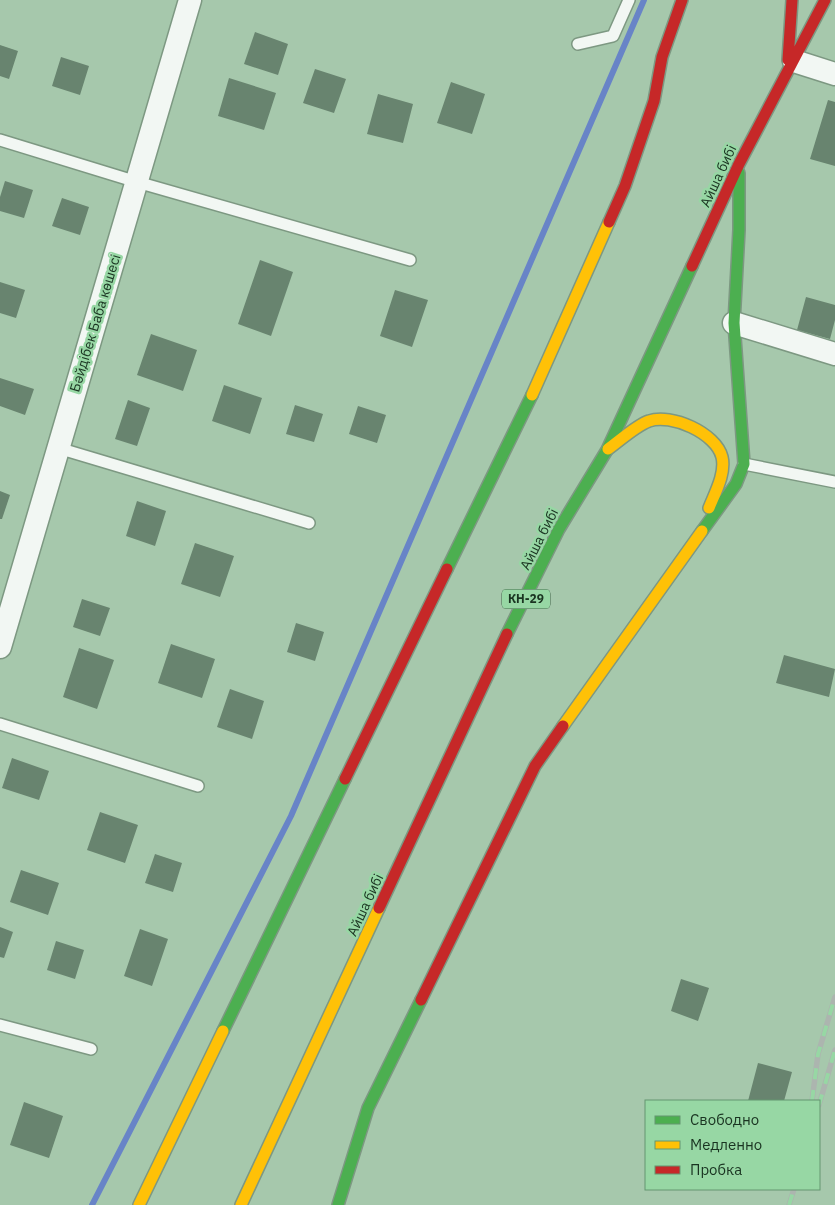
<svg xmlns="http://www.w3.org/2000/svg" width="835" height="1205" viewBox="0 0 835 1205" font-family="'IBM Plex Sans',sans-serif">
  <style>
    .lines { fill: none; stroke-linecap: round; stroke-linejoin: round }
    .stream { stroke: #6884c7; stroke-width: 6 }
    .building { fill: #68846f }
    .lane-casing { stroke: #7d9882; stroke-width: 14 }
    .street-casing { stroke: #7d9882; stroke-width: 25 }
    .fast-casing { stroke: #7d9882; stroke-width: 14 }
    .slow-casing { stroke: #7d9882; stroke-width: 14 }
    .jam-casing { stroke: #7d9882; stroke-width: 14 }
    .lane { stroke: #f2f7f3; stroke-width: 11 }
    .street { stroke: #f2f7f3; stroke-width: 22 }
    .fast { stroke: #4caf50; stroke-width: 11 }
    .slow { stroke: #ffc107; stroke-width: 11 }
    .jam { stroke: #c62828; stroke-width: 11 }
    .rail-casing { stroke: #acb5af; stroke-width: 5.5 }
    .rail { stroke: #97d7a4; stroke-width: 4; stroke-dasharray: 11; stroke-linecap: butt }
    .labels { text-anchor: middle; stroke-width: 5; stroke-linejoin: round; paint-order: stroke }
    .shield { fill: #97d7a4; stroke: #406548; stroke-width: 1 }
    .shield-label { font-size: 12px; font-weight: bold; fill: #1a3421 }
    .street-label { font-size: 14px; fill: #1a3421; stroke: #97d7a4 }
  </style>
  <rect width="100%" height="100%" fill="#a6c8ac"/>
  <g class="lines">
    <!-- stream -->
    <path class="stream" d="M92 1205 291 816 644 0"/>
  </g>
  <!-- building -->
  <path class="building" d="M255 32 288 44 278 75 244 64Z
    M0 45 18 51 9 79 0 76Z
    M61 57 89 66 80 95 52 86Z
    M315 69 346 79 334 113 303 103Z
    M229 78 276 93 264 130 218 116Z
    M451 82 485 94 472 134 437 123Z
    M378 94 413 104 403 143 367 134Z
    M828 100 835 102V166L810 159Z
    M5 181 33 190 24 218 0 211V197Z
    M62 198 89 207 80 235 52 226Z
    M260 260 293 272 271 336 238 324Z
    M0 282 25 290 16 318 0 313Z
    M395 290 428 300 412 347 380 336Z
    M806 297 835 305V320L830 339 797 330Z
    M151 334 197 350 183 391 137 375Z
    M0 378 34 389 25 415 0 406Z
    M224 385 262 398 250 434 212 421Z
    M128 400 150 408 137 446 115 439Z
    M295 405 323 414 314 442 286 434Z
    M358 406 386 415 377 443 349 434Z
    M0 491 10 495 2 519H0Z
    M137 501 166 511 155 546 126 536Z
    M195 543 234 556 220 597 181 584Z
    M82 599 110 608 100 636 73 627Z
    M296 623 324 632 315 661 287 652Z
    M171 644 215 659 202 698 158 683Z
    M79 648 114 660 97 709 63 697Z
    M784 655 835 669 829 697 776 683Z
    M230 689 264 701 252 739 217 727Z
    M12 758 49 771 39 800 2 788Z
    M100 812 138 825 125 863 87 850Z
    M155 854 182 863 173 892 145 883Z
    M21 870 59 883 48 915 10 902Z
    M0 927 13 932 4 958 0 957Z
    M140 929 168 939 152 986 124 976Z
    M56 941 84 950 75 979 47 970Z
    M681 979 709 988 698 1021 671 1011Z
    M758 1063 792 1072 784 1101H748Z
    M24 1102 63 1116 49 1158 10 1145Z"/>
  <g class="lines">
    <!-- lane casing -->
    <g class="lane-casing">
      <path id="lane" d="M578 44 613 36 629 0
        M0 140 137 182 410 260
        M58 448 309 523
        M744 464 835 482
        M0 724 198 786
        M0 1025 91 1049"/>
    </g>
    <!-- street casing -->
    <g class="street-casing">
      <path id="street" d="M794 61 835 74
        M734 323 835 354
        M0 647 190 0"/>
    </g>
    <!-- fast casing -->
    <g class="fast-casing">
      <path id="fast" d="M702 531 736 484 744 464 734 323 739 230V173
        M447 569 532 395
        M507 634 559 529 607 450 692 266
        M223 1031 345 779
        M338 1205 368 1108 421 1000"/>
    </g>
    <!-- slow casing -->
    <g class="slow-casing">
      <path id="slow" d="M532 395 609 222
        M608 449C619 441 637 425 649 421 671 413 716 433 722 457 726 473 715 493 709 508
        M563 726 702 531
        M139 1205 223 1031
        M241 1205 379 908"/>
    </g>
    <!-- jam casing -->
    <g class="jam-casing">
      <path id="jam" d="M788 60 792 0
        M609 222 625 186 654 101 662 57 682 0
        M692 266 739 164 825 0
        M345 779 447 569
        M379 908 507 634
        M421 1000 535 766 563 726"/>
    </g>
    <!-- lane -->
    <use href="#lane" class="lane"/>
    <!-- street -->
    <use href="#street" class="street"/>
    <!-- fast -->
    <use href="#fast" class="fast"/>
    <!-- slow -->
    <use href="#slow" class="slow"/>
    <!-- jam -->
    <use href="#jam" class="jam"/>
    <!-- rail casing -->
    <g class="rail-casing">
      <path id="rail" d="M812 1101 818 1054 835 997
        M819 1105 835 1050
        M789 1205 794 1189"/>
    </g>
    <!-- rail -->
    <use href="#rail" class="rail"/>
  </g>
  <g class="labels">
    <!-- shield labels -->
    <rect class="shield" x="502" y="589.5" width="48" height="19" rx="4"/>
    <g class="shield-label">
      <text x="526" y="603">КН-29</text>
    </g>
    <!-- street labels -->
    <g class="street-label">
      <text transform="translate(718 176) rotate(-65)" y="5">Айша бибі</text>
      <text transform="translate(95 323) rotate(-73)" y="5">Бәйдібек Баба көшесі</text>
      <text transform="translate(539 539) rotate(-63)" y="5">Айша бибі</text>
      <text transform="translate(365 905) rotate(-65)" y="5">Айша бибі</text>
    </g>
  </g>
  <!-- legend -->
  <rect x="645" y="1100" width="175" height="90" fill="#97d7a4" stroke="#659670"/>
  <rect x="655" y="1116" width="25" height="8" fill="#4caf50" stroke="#659670"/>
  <text x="690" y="1125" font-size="15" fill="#1a3421">Свободно</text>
  <rect x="655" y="1141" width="25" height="8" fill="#ffc107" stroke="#659670"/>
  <text x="690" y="1150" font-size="15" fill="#1a3421">Медленно</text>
  <rect x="655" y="1166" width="25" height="8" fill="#c62828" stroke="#659670"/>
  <text x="690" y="1175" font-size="15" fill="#1a3421">Пробка</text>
</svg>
